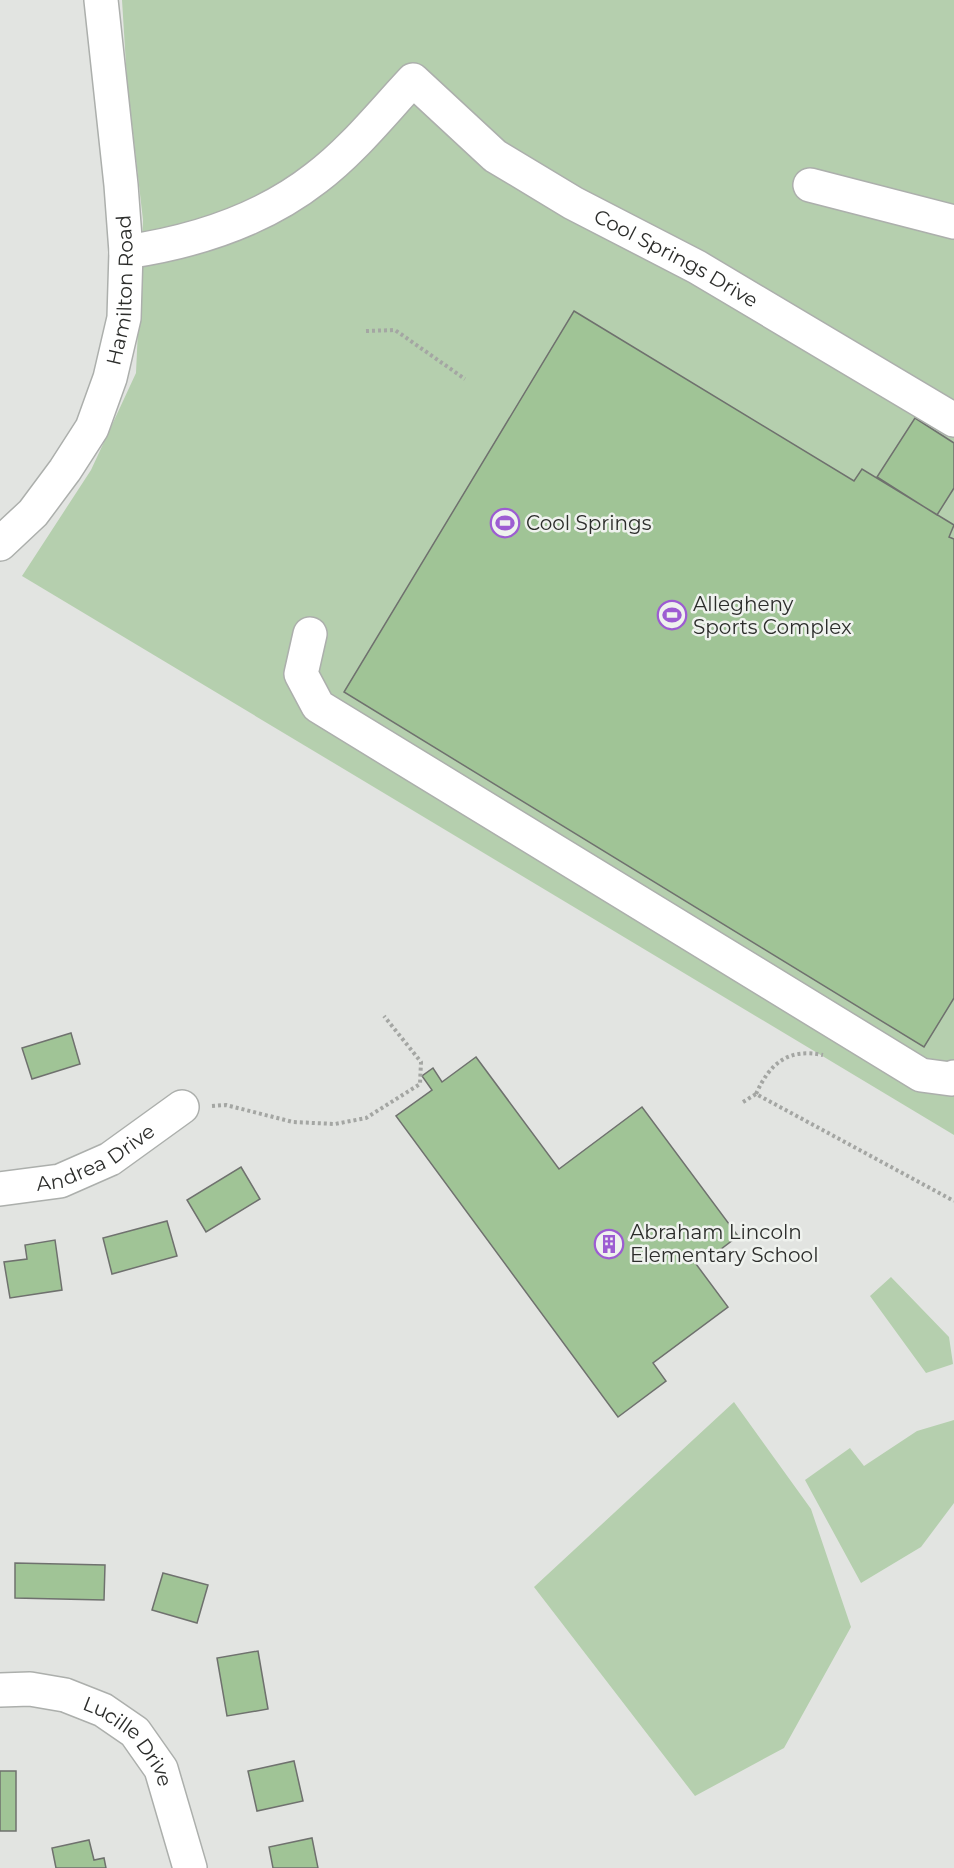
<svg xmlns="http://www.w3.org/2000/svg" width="954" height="1868" viewBox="0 0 954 1868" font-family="Montserrat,sans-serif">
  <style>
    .green { fill: #b5cfae }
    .building { fill: #a0c496; stroke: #6f716e; stroke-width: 1.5 }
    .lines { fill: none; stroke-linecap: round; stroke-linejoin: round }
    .minor-casing { stroke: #acafac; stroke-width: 36 }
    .path { stroke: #a4a6a3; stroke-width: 4; stroke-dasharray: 3 3; stroke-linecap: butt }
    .minor { stroke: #fff; stroke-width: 33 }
    .labels { text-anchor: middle; stroke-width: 5; stroke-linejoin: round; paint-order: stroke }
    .street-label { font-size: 20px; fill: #2c2d2b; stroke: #eff2ee }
    .poi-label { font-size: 20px; fill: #2c2d2b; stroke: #eff2ee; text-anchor: start }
  </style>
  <rect width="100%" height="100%" fill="#e2e4e1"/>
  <!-- green -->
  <path class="green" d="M122 0H954V1135L22 576 91 470 136 373 143 220 127 81Z
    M891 1277 949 1337 953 1364 926 1373 870 1296Z
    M734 1402 811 1509 851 1627 784 1748 695 1796 534 1587Z
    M954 1420V1503L921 1547 861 1583 805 1480 850 1448 864 1466 917 1431Z"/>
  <!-- building -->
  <path class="building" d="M574 311 854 481 862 469 954 525 949 537 954 539V998L924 1047 344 692Z
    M915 418 954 443V488L937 515 877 477Z
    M71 1033 80 1064 32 1079 22 1048Z
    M476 1057 559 1169 642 1107 738 1236 708 1259 703 1252 693 1260 728 1307 653 1363 666 1381 618 1417 396 1116 432 1090 422 1076 433 1068 442 1082Z
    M241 1167 260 1199 206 1232 187 1200Z
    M167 1221 177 1256 112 1274 103 1238Z
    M55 1240 62 1290 10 1298 4 1262 27 1259 25 1245Z
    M15 1563 105 1565 104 1600 15 1598Z
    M163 1573 208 1585 197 1623 152 1610Z
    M258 1651 268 1709 227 1716 217 1658Z
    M294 1761 303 1801 257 1811 248 1771Z
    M0 1771H16V1831H0Z
    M312 1838 318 1868H273L269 1847Z
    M89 1840 94 1860 104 1858 106 1868H56L52 1848Z"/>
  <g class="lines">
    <!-- minor casing -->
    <g class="minor-casing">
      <g id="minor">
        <path d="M810 185 954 222"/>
        <path id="s1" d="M126 252C194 242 261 221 316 178 352 151 382 113 413 80L495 156 573 203 697 267 954 420"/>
        <path id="s2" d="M0 544 33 513 65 470 92 428 110 378 124 318 126 252 121 185 101 0"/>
        <path d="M310 634 301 674 318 706 921 1075 951 1079 954 1077"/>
        <path id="s3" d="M0 1189 60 1181 110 1159 182 1107"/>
        <path id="s4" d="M0 1690 30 1689 65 1695 103 1710 135 1732 161 1769 190 1868"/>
      </g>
    </g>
    <!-- path -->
    <path class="path" d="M366 331 395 330 465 379
      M756 1094C770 1063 788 1048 823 1055
      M743 1102 756 1094 954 1201
      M212 1106 226 1105 293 1122 335 1124 366 1118 420 1084 421 1062 384 1016"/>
    <!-- minor -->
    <use href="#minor" class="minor"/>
  </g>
  <!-- icons -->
  <defs>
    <g id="stadium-ring" transform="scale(1.5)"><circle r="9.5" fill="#eff2ee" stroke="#9d5cd2" stroke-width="1.5"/><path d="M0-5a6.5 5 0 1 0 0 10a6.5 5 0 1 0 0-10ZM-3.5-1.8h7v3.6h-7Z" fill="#9d5cd2"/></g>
    <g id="building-ring" transform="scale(1.5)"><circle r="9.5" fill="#eff2ee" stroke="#9d5cd2" stroke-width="1.5"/><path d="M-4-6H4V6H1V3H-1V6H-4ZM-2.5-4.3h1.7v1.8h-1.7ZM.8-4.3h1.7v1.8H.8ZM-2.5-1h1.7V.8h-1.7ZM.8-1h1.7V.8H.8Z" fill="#9d5cd2"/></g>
  </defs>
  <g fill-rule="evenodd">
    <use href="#stadium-ring" x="505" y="523"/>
    <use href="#stadium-ring" x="672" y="615"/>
    <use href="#building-ring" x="609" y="1244"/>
  </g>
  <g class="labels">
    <!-- street labels -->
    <g class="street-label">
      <text dy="7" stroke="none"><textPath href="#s1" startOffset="664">Cool Springs Drive</textPath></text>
      <text dy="7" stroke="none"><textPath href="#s2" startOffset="291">Hamilton Road</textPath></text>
      <text dy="7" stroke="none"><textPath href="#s3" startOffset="102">Andrea Drive</textPath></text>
      <text dy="7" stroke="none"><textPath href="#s4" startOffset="147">Lucille Drive</textPath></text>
    </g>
    <!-- poi labels -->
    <g class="poi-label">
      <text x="526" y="530">Cool Springs</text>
      <text x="693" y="611">Allegheny<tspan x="693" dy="23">Sports Complex</tspan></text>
      <text x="630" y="1239">Abraham Lincoln<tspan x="630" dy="23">Elementary School</tspan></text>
    </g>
  </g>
</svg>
